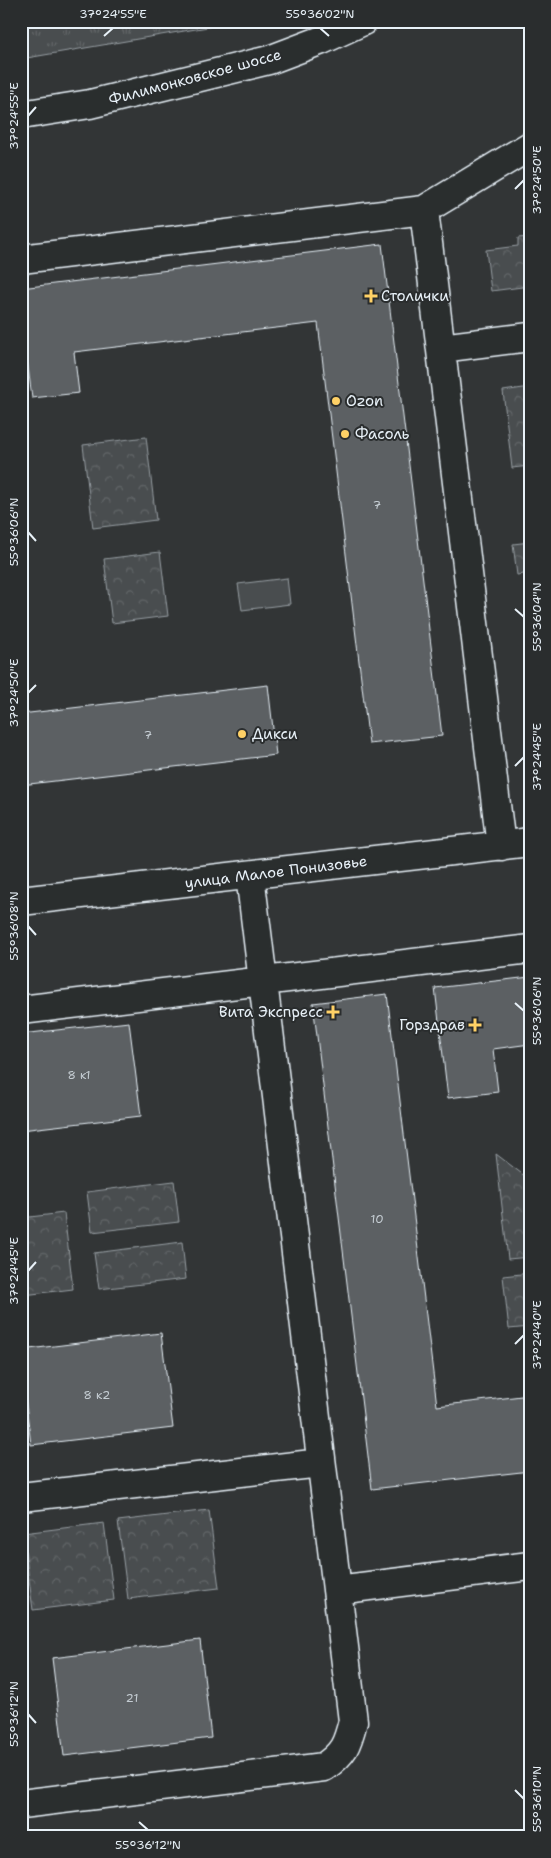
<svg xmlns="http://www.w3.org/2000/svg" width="551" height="1858" viewBox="0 0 551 1858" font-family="'Shantell Sans',sans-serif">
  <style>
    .grass { fill: url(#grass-tufts); stroke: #989fa4 }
    .forest { fill: url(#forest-crowns); stroke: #989fa4 }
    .pitch { fill: #494d4f; stroke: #989fa4 }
    .building { fill: #5c6063; stroke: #e8f1f8 }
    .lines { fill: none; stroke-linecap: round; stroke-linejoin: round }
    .minor-casing { stroke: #e8f1f8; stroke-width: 31 }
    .major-casing { stroke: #e8f1f8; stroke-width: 31 }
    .minor { stroke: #2a2d2e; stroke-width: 28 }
    .major { stroke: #2a2d2e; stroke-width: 28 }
    .ticks { fill: none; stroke: #e8f1f8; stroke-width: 2 }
    .poi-dot { fill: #ffd166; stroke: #2a2d2e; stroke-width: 2 }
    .labels { text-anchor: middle; stroke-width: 4; stroke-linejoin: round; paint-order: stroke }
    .number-label { font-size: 12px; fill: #c5cdd3 }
    .street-label { font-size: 15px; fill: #e8f1f8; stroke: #2a2d2e }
    .poi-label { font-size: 15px; fill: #e8f1f8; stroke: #2a2d2e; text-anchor: start }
    .neatline { fill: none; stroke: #e8f1f8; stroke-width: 2 }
    .ticks-label { font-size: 12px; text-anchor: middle; fill: #e8f1f8 }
  </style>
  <defs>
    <pattern id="grass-tufts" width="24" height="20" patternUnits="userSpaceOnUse" patternTransform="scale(1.25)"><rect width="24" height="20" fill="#494d4f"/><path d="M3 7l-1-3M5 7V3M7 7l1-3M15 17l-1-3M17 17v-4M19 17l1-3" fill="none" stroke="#636769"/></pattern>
    <pattern id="forest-crowns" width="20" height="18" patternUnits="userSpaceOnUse" patternTransform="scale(1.25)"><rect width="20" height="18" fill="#494d4f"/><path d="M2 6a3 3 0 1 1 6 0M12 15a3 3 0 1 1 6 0" fill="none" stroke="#636769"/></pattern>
  </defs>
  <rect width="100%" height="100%" fill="#323536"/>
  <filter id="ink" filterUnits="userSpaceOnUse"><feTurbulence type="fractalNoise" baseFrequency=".02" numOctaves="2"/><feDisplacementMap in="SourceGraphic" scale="10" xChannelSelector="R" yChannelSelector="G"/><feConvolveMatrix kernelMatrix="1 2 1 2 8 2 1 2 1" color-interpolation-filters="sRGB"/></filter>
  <g filter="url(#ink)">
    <!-- grass -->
    <path class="grass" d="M21 21H231L225 24 21 59Z"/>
    <!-- forest -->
    <path class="forest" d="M530 237V286L491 291 486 250 518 246V238Z
      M530 387V466L512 468 503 391Z
      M146 437 156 520 93 528 83 445Z
      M530 542V573L517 575 513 544Z
      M160 552 168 616 112 623 104 559Z
      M496 1154 530 1180V1257L508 1259Z
      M174 1181 179 1222 92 1232 87 1192Z
      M64 1213 73 1289 24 1295 21 1274V1218Z
      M182 1242 186 1279 99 1289 94 1253Z
      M530 1273V1327L509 1329 503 1276Z
      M209 1510 219 1588 128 1599 118 1521Z
      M104 1523 114 1600 33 1610 23 1533Z"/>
    <!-- pitch -->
    <path class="pitch" d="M287 578 290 604 242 610 238 584Z"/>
    <!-- building -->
    <path class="building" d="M382 244 442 736 369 744 318 323 74 352 79 393 32 398 21 312V288Z
      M268 685 276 755 21 785V714Z
      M530 977V1044L493 1049 498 1092 448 1098 435 988Z
      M387 994 437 1406 530 1395V1471L372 1489 313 1003Z
      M129 1022 141 1116 21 1130V1034Z
      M161 1333 173 1428 31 1445 21 1363V1350Z
      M200 1640 211 1738 64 1756 52 1658Z"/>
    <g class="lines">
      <!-- minor casing -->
      <g class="minor-casing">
        <path id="minor" d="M424 210 501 846
          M21 259 424 210 530 146
          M441 348 530 337
          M21 901 530 842
          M21 1010 530 949
          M21 1497 321 1463
          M337 1590 530 1566
          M21 1804 324 1767C344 1753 347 1745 353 1721L250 875"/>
      </g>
      <!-- major casing -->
      <g class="major-casing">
        <path id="major" d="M21 115 90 104 269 60 322 40 363 21"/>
      </g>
      <!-- minor -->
      <use href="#minor" class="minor"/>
      <!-- major -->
      <use href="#major" class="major"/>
    </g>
  </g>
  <!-- ticks -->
  <path class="ticks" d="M320 28 329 36M104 36 113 28M28 116 36 107M515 189 524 180M28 532 36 541M515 609 524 617M28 693 36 685M515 766 524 757M28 926 36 935M515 1003 524 1011M28 1271 36 1262M515 1344 524 1335M28 1714 36 1723M515 1790 524 1799M139 1822 148 1830"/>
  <!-- markers -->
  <g class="poi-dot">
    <path d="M368.5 288.5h5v5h5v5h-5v5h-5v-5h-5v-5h5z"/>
    <circle cx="336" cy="401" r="5"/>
    <circle cx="345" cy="434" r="5"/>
    <circle cx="242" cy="734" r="5"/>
    <path d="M330.5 1004.5h5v5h5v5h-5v5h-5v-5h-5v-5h5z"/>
    <path d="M472.5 1017.5h5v5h5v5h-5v5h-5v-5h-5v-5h5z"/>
  </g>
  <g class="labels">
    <!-- number labels -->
    <g class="number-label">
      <text x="377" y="509">7</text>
      <text x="148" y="739">7</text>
      <text x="79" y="1079">8 к1</text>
      <text x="377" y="1223">10</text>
      <text x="97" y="1399">8 к2</text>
      <text x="132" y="1702">21</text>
    </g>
    <!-- street labels -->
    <g class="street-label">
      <text transform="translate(195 77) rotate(-15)" y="5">Филимонковское шоссе</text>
      <text transform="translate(276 872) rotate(-7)" y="5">улица Малое Понизовье</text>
    </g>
    <!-- poi labels -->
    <g class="poi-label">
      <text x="381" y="301">Столички</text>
      <text x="346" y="406">Ozon</text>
      <text x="355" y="439">Фасоль</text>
      <text x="252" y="739">Дикси</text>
      <text x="323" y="1017" text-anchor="end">Вита Экспресс</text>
      <text x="465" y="1030" text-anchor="end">Горздрав</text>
    </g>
  </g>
  <!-- margin -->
  <rect width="551" height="1858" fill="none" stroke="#2a2d2e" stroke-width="55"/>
  <rect x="28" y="28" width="496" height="1802" class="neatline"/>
  <g class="ticks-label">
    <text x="113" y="18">37°24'55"E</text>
    <text x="320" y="18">55°36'02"N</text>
    <text transform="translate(14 116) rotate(-90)" y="4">37°24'55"E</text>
    <text transform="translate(537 180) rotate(-90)" y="4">37°24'50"E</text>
    <text transform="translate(14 532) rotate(-90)" y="4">55°36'06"N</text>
    <text transform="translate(537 617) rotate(-90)" y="4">55°36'04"N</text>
    <text transform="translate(14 693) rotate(-90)" y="4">37°24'50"E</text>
    <text transform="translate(537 757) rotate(-90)" y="4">37°24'45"E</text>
    <text transform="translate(14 926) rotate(-90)" y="4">55°36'08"N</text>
    <text transform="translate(537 1011) rotate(-90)" y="4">55°36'06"N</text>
    <text transform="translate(14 1271) rotate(-90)" y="4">37°24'45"E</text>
    <text transform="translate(537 1335) rotate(-90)" y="4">37°24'40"E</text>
    <text transform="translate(14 1714) rotate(-90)" y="4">55°36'12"N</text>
    <text transform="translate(537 1799) rotate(-90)" y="4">55°36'10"N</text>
    <text x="148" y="1849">55°36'12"N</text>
  </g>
</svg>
